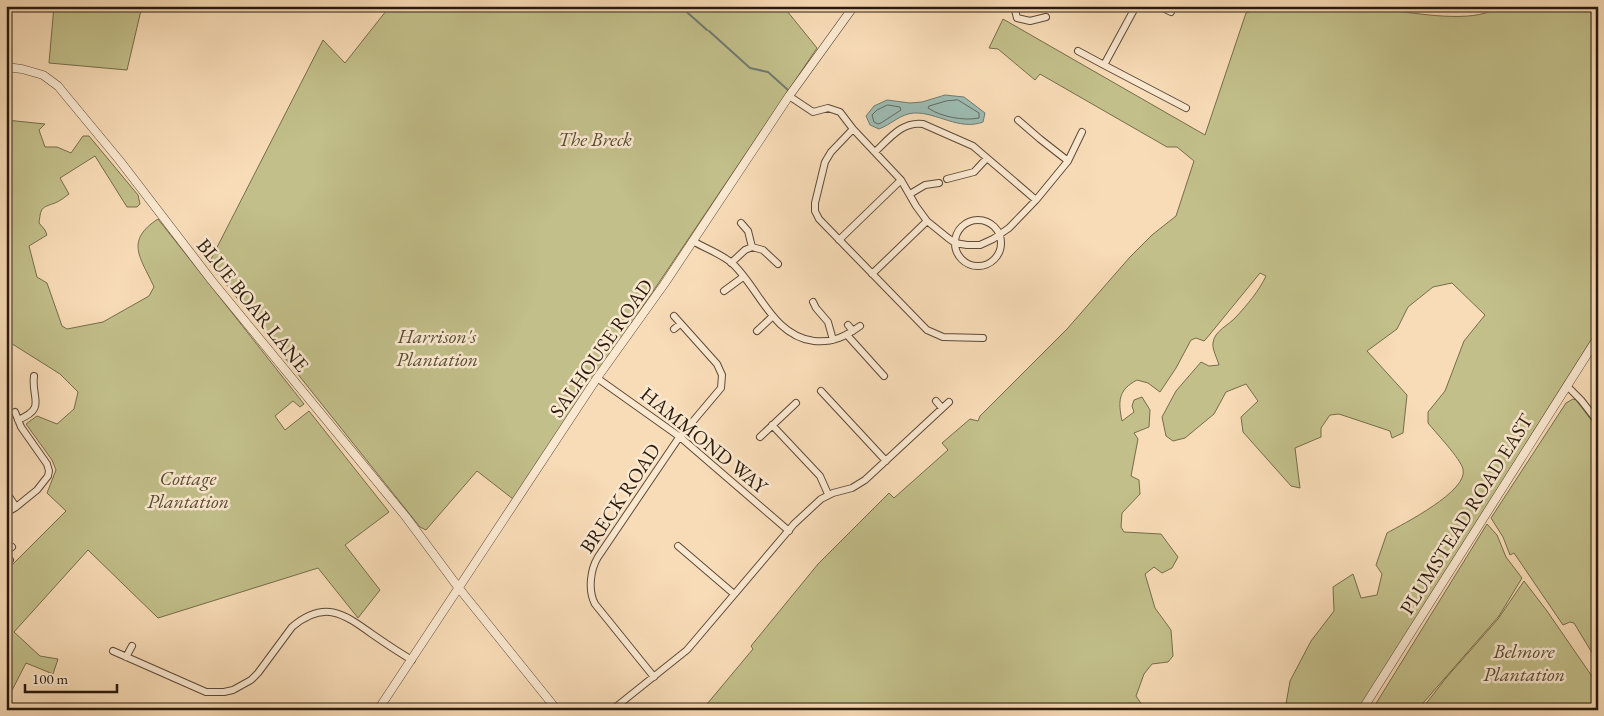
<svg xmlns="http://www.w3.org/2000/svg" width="1604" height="716" viewBox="0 0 1604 716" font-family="'EB Garamond',serif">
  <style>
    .green { fill: #c2bf8a; stroke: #766c4b }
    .water { fill: #9dbbb2; stroke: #6f7b70 }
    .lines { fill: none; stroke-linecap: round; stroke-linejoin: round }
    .shore { stroke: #636a5f; stroke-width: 1 }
    .stream { stroke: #6f7b70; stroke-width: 2 }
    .minor-casing { stroke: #5d4a37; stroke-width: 8 }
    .tertiary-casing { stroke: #5d4a37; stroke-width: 9 }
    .minor { stroke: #fae8d0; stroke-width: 6 }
    .tertiary { stroke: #fae8d0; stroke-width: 8 }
    .labels { text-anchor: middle; stroke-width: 5; stroke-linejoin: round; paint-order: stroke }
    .park-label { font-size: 20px; font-style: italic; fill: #574c32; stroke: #fae8d0 }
    .street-label { font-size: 20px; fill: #291a0c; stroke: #fae8d0 }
  </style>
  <rect width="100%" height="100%" fill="#f8dcb7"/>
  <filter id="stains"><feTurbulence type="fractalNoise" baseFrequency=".004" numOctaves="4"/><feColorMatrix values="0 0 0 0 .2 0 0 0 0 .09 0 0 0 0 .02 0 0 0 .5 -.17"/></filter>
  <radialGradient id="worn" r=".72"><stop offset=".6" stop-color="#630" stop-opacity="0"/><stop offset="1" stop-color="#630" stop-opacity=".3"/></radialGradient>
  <!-- green -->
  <path class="green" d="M54 6H142L127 70 49 63Z
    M390 6H783L817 48 513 499 477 471 426 530 420 527 209 263 323 40 345 63Z
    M1271 6C1310 6 1349 8 1387 10 1418 13 1471 24 1497 8L1496 6H1598V329L1358 710H1285L1290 681 1311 641 1334 611 1333 587 1353 574 1361 598 1377 595 1382 574 1376 565 1387 533C1403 524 1469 491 1463 469 1460 458 1436 433 1428 423V412L1445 391 1464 341 1485 315 1452 283 1433 287 1408 307 1397 329 1367 351 1407 395 1403 433 1392 438 1390 431 1339 414 1330 415 1321 428V437L1295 448 1300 488 1291 486 1243 432 1241 417 1258 401 1246 384 1226 392 1214 414 1185 438 1173 441 1166 436 1162 417 1176 391 1201 362 1209 366 1219 365C1217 358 1212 349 1213 343 1214 331 1229 325 1236 317 1247 305 1259 291 1266 276L1260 273 1206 339 1204 341 1196 338 1191 340 1176 368 1160 392 1148 383 1137 380C1118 390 1118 401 1122 421L1134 412 1132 406 1134 400 1142 397 1150 410 1149 427 1134 433 1138 439 1131 476 1139 480 1140 494 1122 513 1121 527 1124 532 1161 534 1178 557 1172 568 1162 573 1154 567 1145 574 1155 608 1171 630 1173 656 1168 662 1152 664 1144 674 1136 696 1142 705 1138 710H767L765 708H756L754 710H702L753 649 751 646 818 564 889 493 894 498 948 450 942 443 970 419 978 421 980 416 1067 329 1130 257 1152 235 1176 216 1194 161 1177 147H1167L1040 74 1035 80 998 49 989 48 1003 19 1205 135 1246 13Z
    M6 120 45 124 39 130 45 147H57L71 153 83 136H89L138 195 140 204 137 207H127L95 156 60 178 69 194C65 197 60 201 55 203 41 208 41 207 39 223L45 230 47 235 29 246 37 277 47 283 62 326 67 329 103 322 149 296 154 287C141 258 124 241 158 219L304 404 300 407 293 401 275 416 285 430 309 411 389 512 345 545 380 590 358 618 318 568 158 618 88 550 14 632 40 656 58 659 53 674 26 663 6 702V571L66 511 47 493 56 470 52 460 26 424 37 416 57 424 74 409 78 392 60 374 6 340Z
    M1573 399 1576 400 1598 429V680L1593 673 1597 661 1574 623 1570 622 1563 625 1514 553 1510 555 1503 537 1491 518 1566 403Z
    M1487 524 1497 535 1506 557 1522 578 1499 616 1417 710H1372Z
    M1524 581 1547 611 1598 685V710H1421L1446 678 1498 619Z"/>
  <!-- water -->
  <path class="water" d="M945 95 964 97 985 113 983 122C959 131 937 112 914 113 900 114 892 124 879 129L870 125 866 116 874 106 887 100 910 103 922 102Z"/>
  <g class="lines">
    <!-- shore -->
    <path class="shore" d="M958 100 979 113V118C964 121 941 117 928 108L929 106 946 101Z
      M888 105 900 107 901 110 881 123 878 124 874 122 872 115 877 110Z"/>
    <!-- stream -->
    <path class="stream" d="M680 6 707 30
      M709 31 750 68 768 72 788 90"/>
    <!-- minor casing -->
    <g class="minor-casing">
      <path id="minor" d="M1014 6 1017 18 1030 21 1046 17
        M1159 6 1171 12
        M1078 51 1104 65 1136 6
        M1104 65 1186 108
        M789 96 813 112 828 108 840 112 853 129 901 180 916 206 927 221 948 238 955 243 967 245H980L993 239 1009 228 1036 200 1068 161 1082 132
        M1018 120 1040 139 1068 161
        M853 129 831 152 825 162 815 203V211L819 219 927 330 943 337 983 338
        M875 152C889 139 902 121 923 124L973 146 1036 200
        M947 179 974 172 987 158
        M910 194 925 185 939 183
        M955 243a23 23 0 1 1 46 0a23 23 0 1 1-46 0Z
        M741 223 748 231 752 247
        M839 240 901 180
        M693 241C706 249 722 254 733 264 760 290 773 336 814 341 833 343 846 336 860 326
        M731 263 745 250 752 247 763 250 778 264
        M872 274 927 221
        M724 291 743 277
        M813 302 816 308 828 322 833 340
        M848 325 853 331
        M674 329 680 324
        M757 331 773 316
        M847 335 884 376
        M597 378 680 437 789 531
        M1567 386 1581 400 1598 422
        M821 391 886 461
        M936 401 942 408
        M18 420C47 408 31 399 34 376
        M772 425 820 476 828 494
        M760 437 796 403
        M6 492 16 507
        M6 513 16 507 37 490 48 476 49 471 47 464 21 427 15 412
        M678 546 734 594
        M6 552 12 547
        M6 556 10 560
        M113 651 206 692H224L233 690 251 680 258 673 292 627C324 600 343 613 372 634 385 643 398 652 412 660
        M126 657 132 646
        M654 677 595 604C588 591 590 570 598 557L678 439 721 388 722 375 717 364 674 316
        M466 708 467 710
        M612 710 687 650 794 524 821 499 833 493 852 488 865 480 949 402"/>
    </g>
    <!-- tertiary casing -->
    <g class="tertiary-casing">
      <path id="tertiary" d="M6 67 22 69 43 75 58 86 67 97 120 161 212 281 406 517 458 587 557 710
        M378 710 597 378 665 283 789 96 854 6
        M1362 710 1598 337"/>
    </g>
    <!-- minor -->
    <use href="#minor" class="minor"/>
    <!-- tertiary -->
    <use href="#tertiary" class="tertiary"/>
  </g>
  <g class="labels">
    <!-- park labels -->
    <g class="park-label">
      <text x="595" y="146">The Breck</text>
      <text x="437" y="343">Harrison's<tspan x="437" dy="23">Plantation</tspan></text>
      <text x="188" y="485">Cottage<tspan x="188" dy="23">Plantation</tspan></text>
      <text x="1524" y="658">Belmore<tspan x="1524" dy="23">Plantation</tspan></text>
    </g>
    <!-- street labels -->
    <g class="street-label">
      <text transform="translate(253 305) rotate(51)" y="7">BLUE BOAR LANE</text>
      <text transform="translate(601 348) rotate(-55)" y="7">SALHOUSE ROAD</text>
      <text transform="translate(704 440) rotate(39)" y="7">HAMMOND WAY</text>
      <text transform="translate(620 498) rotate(-56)" y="7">BRECK ROAD</text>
      <text transform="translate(1466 514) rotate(-58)" y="7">PLUMSTEAD ROAD EAST</text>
    </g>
  </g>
  <!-- margin -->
  <rect width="1604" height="716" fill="none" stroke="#f8dcb7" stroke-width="25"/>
  <rect x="8" y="8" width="1589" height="701" fill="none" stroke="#291a0c" stroke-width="2.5"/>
  <rect x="12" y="12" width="1579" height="691" fill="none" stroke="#291a0c"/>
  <!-- scale -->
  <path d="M25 684v8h92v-8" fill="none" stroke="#291a0c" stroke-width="2.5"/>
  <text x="32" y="684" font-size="15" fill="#291a0c" stroke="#fae8d0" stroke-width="4" paint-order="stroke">100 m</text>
  <rect width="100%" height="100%" filter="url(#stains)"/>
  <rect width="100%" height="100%" fill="url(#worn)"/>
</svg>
